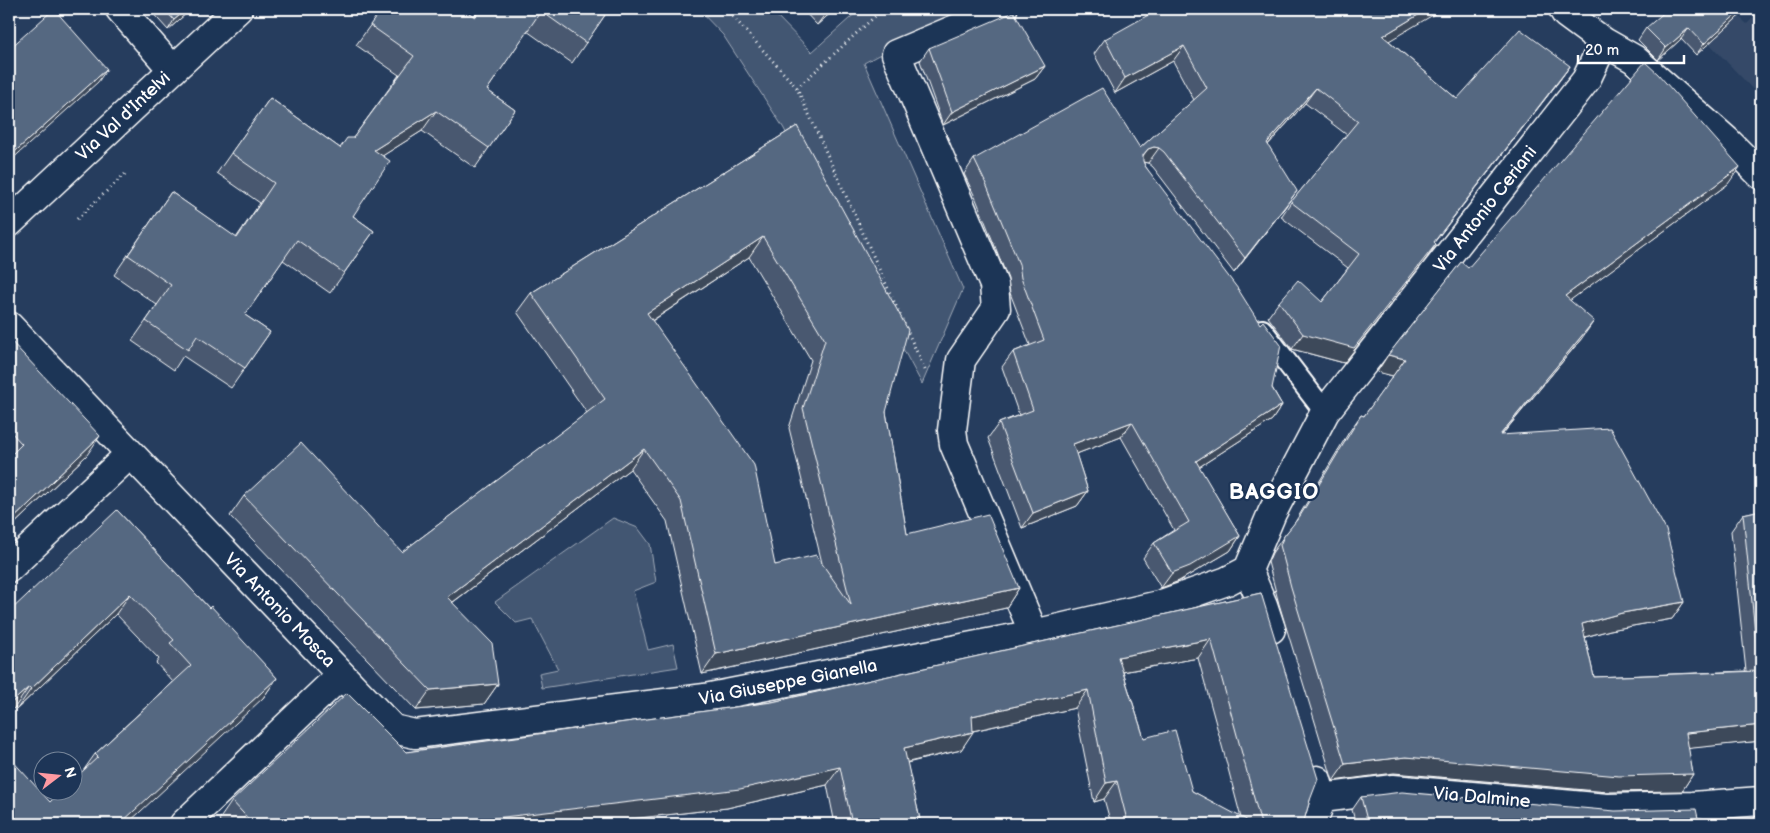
<svg xmlns="http://www.w3.org/2000/svg" width="1770" height="833" viewBox="0 0 1770 833" font-family="'Balsamiq Sans',sans-serif">
  <style>
    .built { fill: #344a68 }
    .green { fill: #425672; stroke: #a0aab8 }
    .lines { fill: none; stroke-linecap: round; stroke-linejoin: round }
    .lane-casing { stroke: #fff; stroke-width: 24 }
    .street-casing { stroke: #fff; stroke-width: 31 }
    .path { stroke: #fff; stroke-width: 3; stroke-dasharray: 1 4; stroke-linecap: butt }
    .lane { stroke: #1d3557; stroke-width: 20 }
    .street { stroke: #1d3557; stroke-width: 28 }
    .wall { fill: #49596f; stroke: #fff; fill-rule: evenodd }
    .shaded-wall { fill: #3c485a; stroke: #fff }
    .building { fill: #556781; stroke: #fff; fill-rule: evenodd }
    .labels { text-anchor: middle; stroke-width: 4.5; stroke-linejoin: round; paint-order: stroke }
    .street-label { font-size: 18px; fill: #fff; stroke: #1d3557 }
    .district-label { font-size: 22px; font-weight: bold; letter-spacing: 1px; fill: #fff; stroke: #1d3557 }
  </style>
  <rect width="100%" height="100%" fill="#263d5e"/>
  <filter id="ink" filterUnits="userSpaceOnUse"><feTurbulence type="fractalNoise" baseFrequency=".02" numOctaves="2"/><feDisplacementMap in="SourceGraphic" scale="10" xChannelSelector="R" yChannelSelector="G"/><feConvolveMatrix kernelMatrix="1 2 1 2 8 2 1 2 1" color-interpolation-filters="sRGB"/></filter>
  <g filter="url(#ink)">
    <!-- built -->
    <path class="built" d="M1731 9 1747 24 1761 10V98L1709 43Z"/>
    <!-- green -->
    <path class="green" d="M698 9H770L812 52 860 9H963L864 63 963 289 922 384 783 127 723 35Z
      M613 518 638 528 650 544 656 582 633 591 648 650 673 644 678 667 542 688 539 673 558 669 532 619 516 623 495 602Z"/>
    <g class="lines">
      <!-- lane casing -->
      <g class="lane-casing">
        <path id="lane" d="M1262 330 1325 412"/>
      </g>
      <!-- street casing -->
      <g class="street-casing">
        <path id="street" d="M120 9 173 70
          M1003 9 896 54 994 285 996 309 961 360 952 430 954 444 1034 634
          M1563 9 1566 14 1604 42 1634 59 1727 141 1761 175
          M9 223 238 9
          M9 326 393 729 415 734 705 698 1034 634 1159 605 1227 581 1248 570
          M9 568 130 454
          M1248 570 1272 513 1325 412 1586 80 1604 42
          M1248 570 1263 605 1271 629
          M1322 798 1393 789 1607 808 1692 806 1761 801
          M184 824 341 675
          M1312 824 1322 798 1317 780"/>
      </g>
      <!-- path -->
      <path class="path" d="M726 9 797 88 925 370
        M797 88 883 9
        M77 219 125 174"/>
      <!-- lane -->
      <use href="#lane" class="lane"/>
      <!-- street -->
      <use href="#street" class="street"/>
    </g>
    <!-- wall -->
    <path class="wall" d="M149 9H191L168 30Z
      M382 9 474 16 479 9H597L605 15 572 63 527 31 487 90 515 110 475 168 422 131 382 156 353 216 374 231 330 293 283 260 245 315 270 332 231 388 183 356 174 370 132 341 157 305 114 275 171 192 236 238 260 203 217 173 270 98 340 148 353 138 399 75 356 45Z
      M802 9H835L817 25Z
      M1747 9 1696 55 1681 39 1658 60 1638 40 1646 28Z
      M1105 39 1389 41 1457 99 1570 66 1559 81 1434 242 1436 244 1426 259 1344 363 1292 349 1268 317 1279 302H1322L1348 268 1281 217 1291 202 1347 135 1305 103 1268 145 1286 206 1234 273 1153 167 1148 163 1143 162 1282 405 1272 420 1199 467 1240 536 1230 551 1179 581 1161 588 1143 558 1154 543 1174 530 1121 437 1076 454 1088 491 1077 506 1022 528 988 438 999 423 1019 415 1002 367 1013 352 1030 345 1010 293 1008 279 976 199 964 174 974 159 1140 148 1194 100 1173 61 1115 93 1094 54Z
      M929 48 1045 66 1035 79 943 125 920 61Z
      M797 126 886 412 907 534 1019 588 1006 608 702 674 667 521 630 469 452 603 498 684 484 704 416 710 230 516 244 496 402 552 587 413 517 312 531 293ZM749 257 811 360 789 428 822 563 775 565 652 321Z
      M1728 184 1570 300 1582 338 1502 435 1684 602 1672 619 1610 630 1585 637 1594 677 1746 671 1731 531 1743 514 1761 510V741L1688 748 1693 774 1682 791 1608 792 1394 773 1333 781 1279 604 1268 562 1272 553 1284 536 1294 524 1349 432 1361 415 1364 416 1393 376 1377 372 1388 355 1468 268Z
      M9 339 87 455 9 529Z
      M117 510 209 608 277 678 263 698 50 802 83 771 95 754 173 682 156 663 159 659 116 614 17 709 15 707Z
      M1261 593 1310 800 1303 824H1111L1104 799 1094 802 1075 708 973 731 961 750 907 763 921 824H835L827 785 727 808 587 824H223L219 820 232 801 406 752 772 702ZM1198 658 1225 757 1241 818 1192 791 1144 738 1123 672Z
      M1361 797 1698 818 1761 824H1356L1352 810Z"/>
    <!-- shaded-wall -->
    <path class="shaded-wall" d="M187 9H191L168 30 174 20Z
      M829 9H835L817 25Z
      M1428 9H1443L1372 51 1383 36Z
      M1742 9H1747L1696 55 1704 44Z
      M1689 28 1681 39 1658 60 1666 48Z
      M1184 46 1173 61 1115 93 1125 78Z
      M1045 66 1035 79 943 125 952 112Z
      M1570 66 1559 81 1423 257 1434 242Z
      M107 69 98 82 9 162V157Z
      M1316 88 1305 103 1256 158 1267 143Z
      M436 111 422 131 360 170 374 150Z
      M1154 147 1159 148 1148 163 1143 162 1137 164 1148 149Z
      M1740 167 1728 184 1553 313 1565 296Z
      M1297 191 1286 206 1234 273 1245 258Z
      M763 237 749 257 633 333 647 313Z
      M1436 244 1426 259 1344 363 1292 349 1303 334Z
      M1594 321 1582 338 1488 451 1500 435Z
      M1388 355 1405 359 1393 376 1377 372Z
      M1282 405 1272 420 1185 476 1196 461Z
      M1132 422 1121 437 1063 459 1073 444Z
      M100 436 87 455 9 529V523Z
      M644 449 630 469 433 617 447 597Z
      M1088 491 1077 506 1022 528 1033 513Z
      M1240 536 1230 551 1179 581 1161 588 1172 573Z
      M1019 588 1006 608 702 674 716 654Z
      M130 594 116 614 17 709 31 689Z
      M1684 602 1672 619 1610 630 1570 641 1582 624 1622 613Z
      M1211 639 1198 658 1106 675 1118 657Z
      M277 678 263 698 127 824H119Z
      M498 684 484 704 416 710 430 690Z
      M29 687 15 707 9 713V705Z
      M1088 690 1075 708 959 734 972 716Z
      M1761 725V741L1674 750 1686 733Z
      M973 732 961 750 891 766 904 748Z
      M1406 757 1693 774 1682 791 1608 792 1394 773 1333 781 1345 764Z
      M840 767 827 785 727 808 587 824H445Z
      M1117 781 1104 799 1094 802 1106 783Z"/>
    <!-- building -->
    <path class="building" d="M54 9 107 69 9 157V49Z
      M164 9H187L174 20Z
      M382 9H463L475 17 480 9H597L605 15 586 43 541 11 487 90 515 110 489 148 436 111 374 150 390 161 353 216 374 231 344 273 297 240 245 315 270 332 245 368 197 336 188 350 146 321 171 285 128 255 171 192 237 238 274 183 231 153 270 98 340 148 347 138H353L414 56 370 25Z
      M1159 9H1428L1383 36 1457 99 1520 29 1570 66 1434 242 1436 244 1354 348 1303 334 1279 302 1298 280 1322 302 1359 254 1291 202 1358 121 1316 88 1267 143 1297 191 1245 258 1164 152 1159 148 1154 147 1148 149 1143 155V161L1145 166 1238 289 1260 324 1263 321 1281 345 1272 388 1282 405 1196 461 1240 536 1190 566 1172 573 1154 543 1189 522 1132 422 1073 444 1088 491 1033 513 999 423 1033 410 1013 352 1044 340 1021 278 1019 264 986 184 974 159 1102 88 1140 148 1207 88 1184 46 1125 78 1105 39Z
      M1668 9H1742L1704 44 1689 28 1666 48 1646 28Z
      M1014 12 1045 66 952 112 929 48Z
      M1645 62 1658 74 1740 167 1565 296 1594 321 1500 435 1610 428 1666 530 1684 602 1622 613 1582 624 1594 677 1759 671 1743 514 1761 510V725L1686 733 1693 774 1619 776 1406 757 1345 764 1291 587 1280 545 1284 536 1300 516 1361 415 1364 416 1405 359 1388 355 1461 262 1468 268Z
      M797 126 908 330 886 412 907 534 988 514 1019 588 716 654 681 501 644 449 447 597 492 643 498 684 430 690 244 496 301 443 402 552 605 399 531 293ZM763 237 825 340 803 408 851 605 816 555 775 565 754 465 647 313Z
      M9 339 100 436 9 523V457L22 444 9 430Z
      M117 510 209 608 211 606 277 678 120 824H9V757L50 802 62 790H72V781L98 757 95 754 191 666 170 643 174 640 130 594 31 689 29 687 9 705V612Z
      M1261 593 1318 779 1310 800 1303 824H1261L1211 639 1118 657 1144 738 1175 730 1192 791 1254 824H1128L1117 781 1106 783 1088 690 972 716 973 732 904 748 921 824H852L840 767 740 789 445 824H253L232 801 347 693 406 752 772 702Z
      M1402 792 1615 811 1696 809 1698 818 1761 824H1368L1361 797Z"/>
  </g>
  <g class="labels">
    <!-- street labels -->
    <g class="street-label">
      <text transform="translate(123 116) rotate(-43)" y="6">Via Val d'Intelvi</text>
      <text transform="translate(1485 209) rotate(-52)" y="6">Via Antonio Ceriani</text>
      <text transform="translate(280 610) rotate(46)" y="6">Via Antonio Mosca</text>
      <text transform="translate(788 682) rotate(-11)" y="6">Via Giuseppe Gianella</text>
      <text transform="translate(1482 797) rotate(5)" y="6">Via Dalmine</text>
    </g>
    <!-- district labels -->
    <g class="district-label">
      <text x="1274" y="499">BAGGIO</text>
    </g>
  </g>
  <!-- margin -->
  <rect width="1770" height="833" fill="none" stroke="#1d3557" stroke-width="30"/>
  <rect x="15" y="15" width="1740" height="803" fill="none" stroke="#fff" stroke-width="2" filter="url(#ink)"/>
  <!-- north arrow -->
  <g transform="translate(58 776) rotate(74)"><circle r="24" fill="#1d3557" stroke="#77869a"/>
  <path d="M0-4L9 19L0 12L-9 19Z" fill="#ff9aa2"/>
  <text y="-8" font-size="14" font-weight="bold" text-anchor="middle" fill="#ffffff">N</text>
  </g>
  <!-- scale -->
  <path d="M1578 55v8h106v-8" fill="none" stroke="#ffffff" stroke-width="2.5"/>
  <text x="1585" y="55" font-size="15" fill="#ffffff" stroke="#1d3557" stroke-width="4" paint-order="stroke">20 m</text>
</svg>
